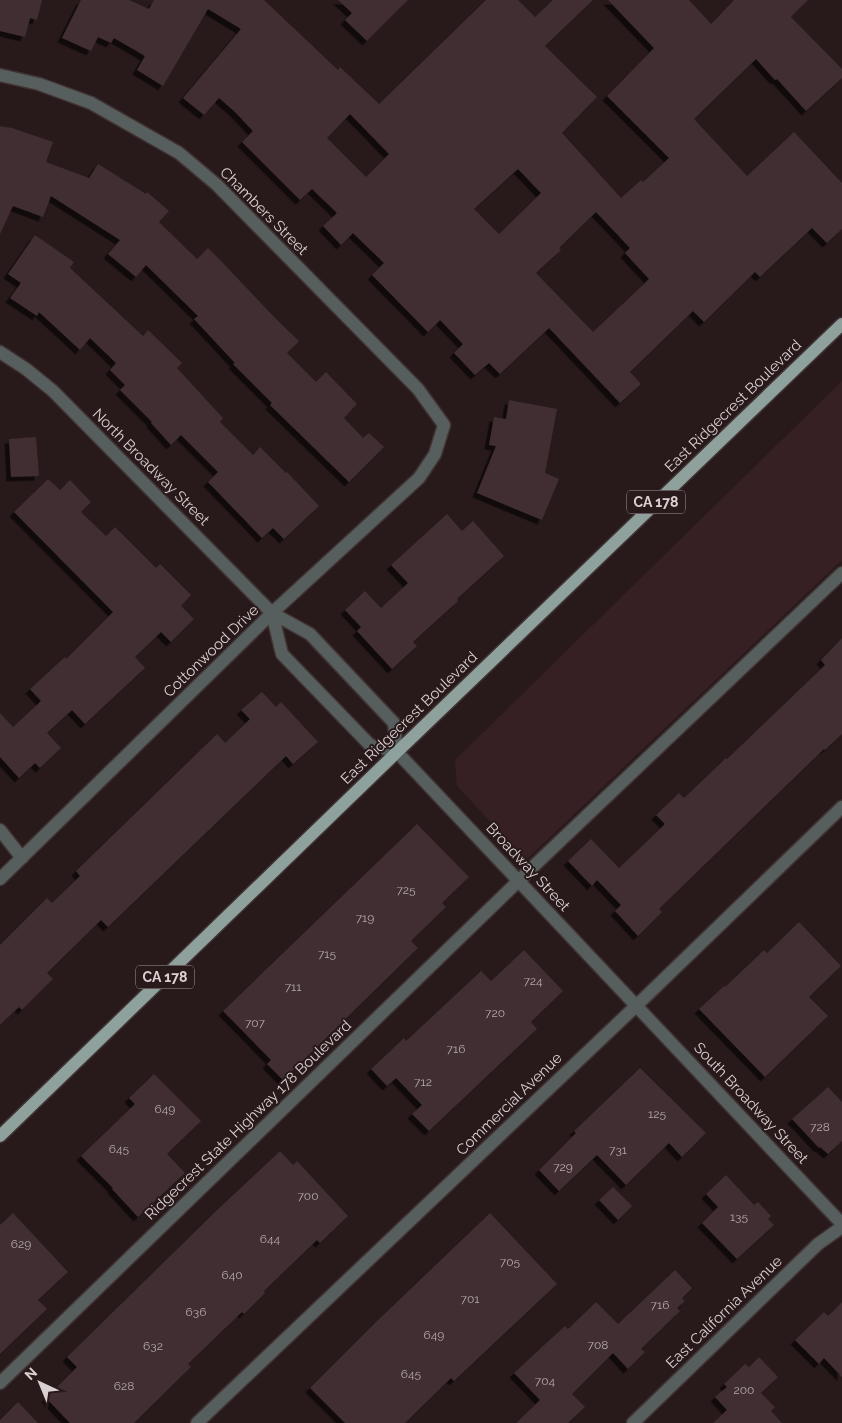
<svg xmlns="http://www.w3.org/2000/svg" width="842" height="1423" viewBox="0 0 842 1423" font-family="Raleway,sans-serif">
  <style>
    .built { fill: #362023 }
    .building { fill: #3f2e31; fill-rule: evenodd; filter: url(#shadow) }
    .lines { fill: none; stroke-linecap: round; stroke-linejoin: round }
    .minor-casing { stroke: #413334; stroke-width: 15 }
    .major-casing { stroke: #413334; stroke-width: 15 }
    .minor { stroke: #565f5d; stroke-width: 12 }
    .major { stroke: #8ea19d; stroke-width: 12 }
    .labels { text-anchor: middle; stroke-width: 4; stroke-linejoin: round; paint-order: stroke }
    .number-label { font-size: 12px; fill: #b4a8a9 }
    .shield { fill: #28191b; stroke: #a5999a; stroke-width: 1 }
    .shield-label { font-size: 14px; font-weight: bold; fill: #dbd0d1 }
    .street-label { font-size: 15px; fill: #dbd0d1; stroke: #28191b }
  </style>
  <defs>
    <filter id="shadow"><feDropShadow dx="-4.5" dy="4.5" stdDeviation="0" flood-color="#0009"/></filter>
  </defs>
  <rect width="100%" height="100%" fill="#28191b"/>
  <!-- built -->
  <path class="built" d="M842 381V560L526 860 457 786 455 760Z"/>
  <!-- building -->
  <path class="building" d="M0 0H42L37 20 30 18 25 37 0 31Z
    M81 0H129L149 9 154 0H264L338 70 340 67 379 104 486 0H518L535 17 553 0H593L545 46 597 97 562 133 621 198 641 180 643 182 669 158 607 96 654 48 608 0H689L711 24 734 0H808L791 17 842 69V78L806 111 777 79 775 80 756 59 694 119 747 176 794 132 842 183V229L827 243 812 228 760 277 755 272 704 322 693 311 630 372 641 384 620 403 549 328 500 374 489 363 475 375 454 353 463 344 440 320 428 332 372 275 384 263 353 233 341 245 323 226 337 213 312 189 300 200 242 142 253 131 234 111 219 98 204 115 183 98 241 29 208 9 163 86 137 70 145 56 114 38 111 43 98 37 91 51 62 38ZM350 114 389 154 366 177 327 138ZM518 169 541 193 499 234 474 209ZM596 212 630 248 625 253 649 279 593 332 536 273 561 250 559 248Z
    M338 0H408L367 41 345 20 352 13Z
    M0 126 12 128 53 142 46 162 89 178 98 164 146 194 147 192 169 211 159 222 197 259 208 248 222 262 277 320 299 341 287 353 316 382 326 372 357 404 344 418 363 438 369 433 384 447 349 482 270 405 272 403 233 364 235 363 194 319 198 316 146 265 136 277 108 254 120 240 51 196 43 217 13 206 0 234Z
    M35 235 74 262 70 268 143 336 148 330 182 363 177 368 223 418 220 422 253 455 260 447 286 473 287 472 319 506 284 539 273 528 262 538 208 482 218 472 181 435 171 445 151 423 152 422 120 390 125 385 110 370 116 363 90 338 80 350 39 312 37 316 10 298 21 283 8 274Z
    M509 400 557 409 545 473 559 479 542 520 477 493 496 446 489 445 494 417 506 419Z
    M36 437 39 476 11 477 9 439Z
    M48 479 60 490 70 480 91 502 81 512 106 536 115 527 156 568 160 564 191 595 181 606 194 619 171 642 161 632 135 657 145 668 85 724 72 710 47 733 61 748 40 768 35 763 19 778 0 757V713L13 727 41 701 30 689 65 657 66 659 113 612 14 512Z
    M447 514 462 531 473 521 504 556 457 599 458 601 413 642 417 646 392 669 357 631 361 627 345 610 365 591 381 608 408 583 391 565Z
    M842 638V734L825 750 824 749 659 909 662 912 638 936 615 911 621 905 597 880 592 886 568 861 591 839 619 868 665 824 656 815 679 793 684 798 726 758 727 759 825 665 821 660Z
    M262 692 276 707 281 702 318 742 293 764 286 756 108 927 101 920 47 973 53 979 22 1010 19 1007 0 1025V945L47 898 52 903 80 876 76 871 217 734 225 743 250 719 241 710Z
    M417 824 469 877 442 903 446 907 411 941 418 948 283 1080 267 1064 271 1060 223 1011Z
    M799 922 841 966 809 997 828 1016 765 1077 699 1009 724 986 725 987 764 950 767 953Z
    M524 950 563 991 531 1022 537 1029 429 1131 412 1114 422 1105 396 1078 387 1086 371 1069 404 1038 406 1041 481 971 491 981Z
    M640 1068 706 1133 682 1157 669 1143 626 1185 597 1155 559 1191 539 1170 576 1133 574 1131Z
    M154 1074 201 1121 167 1154 185 1173 138 1217 112 1189 113 1188 81 1156 135 1104 129 1098Z
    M828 1087 842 1102V1141L828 1154 820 1147 819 1148 792 1119Z
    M280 1151 293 1165 297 1161 348 1216 320 1243 317 1240 264 1291 265 1293 244 1314 242 1312 188 1364 191 1367 134 1423H70L46 1398 77 1367 67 1357 216 1211Z
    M726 1175 754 1205 758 1202 771 1216 768 1219 774 1225 737 1259 702 1223 718 1207 706 1194Z
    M613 1187 632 1206 618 1220 599 1200Z
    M13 1213 68 1272 38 1300 47 1309 0 1354V1225Z
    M490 1213 557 1284 454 1381 451 1378 405 1423H345L310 1388 377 1321Z
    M675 1270 692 1288 682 1298 685 1301 677 1308 680 1311 641 1349 645 1352 628 1369 613 1353 572 1394 585 1407 568 1423H516L540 1400 514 1373 543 1346 565 1326 568 1329 596 1302 618 1324Z
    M842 1302V1377L824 1358 819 1364 795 1340 824 1312 828 1316Z
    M759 1357 778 1377 761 1393 775 1407 771 1411 782 1423H713L727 1410 715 1397 727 1387 724 1384 745 1364 749 1367Z
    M18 1402 38 1423H0V1420Z"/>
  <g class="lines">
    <!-- minor casing -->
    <g class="minor-casing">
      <path id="minor" d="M0 75 39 84 91 103 179 153 217 185 418 389 444 425 435 454 419 478 272 613 0 879
        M0 352 26 369 53 391 272 613 310 634 394 723 397 752
        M272 613 282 654 370 745 397 752 842 1224
        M0 830 22 858
        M0 1383 537 863 842 573
        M197 1423 637 1005 842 807
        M633 1423 818 1244 842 1227"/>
    </g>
    <!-- major casing -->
    <g class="major-casing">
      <path id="major" d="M0 1136 397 752 842 324"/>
    </g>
    <!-- minor -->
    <use href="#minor" class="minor"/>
    <!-- major -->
    <use href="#major" class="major"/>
  </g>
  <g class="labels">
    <!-- number labels -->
    <g class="number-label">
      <text x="406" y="894">725</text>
      <text x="365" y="922">719</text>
      <text x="327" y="958">715</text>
      <text x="533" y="985">724</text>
      <text x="293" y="991">711</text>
      <text x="495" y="1017">720</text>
      <text x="255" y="1027">707</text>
      <text x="456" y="1053">716</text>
      <text x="423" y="1086">712</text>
      <text x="165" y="1113">649</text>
      <text x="657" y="1118">125</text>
      <text x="820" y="1131">728</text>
      <text x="119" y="1153">645</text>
      <text x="618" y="1154">731</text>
      <text x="563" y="1171">729</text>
      <text x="308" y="1200">700</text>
      <text x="739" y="1221">135</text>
      <text x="270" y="1243">644</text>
      <text x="21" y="1248">629</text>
      <text x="510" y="1266">705</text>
      <text x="232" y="1279">640</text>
      <text x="470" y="1303">701</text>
      <text x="660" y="1309">716</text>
      <text x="196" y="1316">636</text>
      <text x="434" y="1339">649</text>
      <text x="598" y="1349">708</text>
      <text x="153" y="1350">632</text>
      <text x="411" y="1378">645</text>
      <text x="545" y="1385">704</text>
      <text x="124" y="1390">628</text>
      <text x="744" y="1394">200</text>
    </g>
    <!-- shield labels -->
    <g class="shield">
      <rect x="627" y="490.5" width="58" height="23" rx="4"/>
      <rect x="136" y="965.5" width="58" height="23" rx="4"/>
    </g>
    <g class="shield-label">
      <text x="656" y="507">CA 178</text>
      <text x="165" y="982">CA 178</text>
    </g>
    <!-- street labels -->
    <g class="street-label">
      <text transform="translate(264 211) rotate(45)" y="5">Chambers Street</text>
      <text transform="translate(733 406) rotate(-44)" y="5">East Ridgecrest Boulevard</text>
      <text transform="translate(151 467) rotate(45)" y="5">North Broadway Street</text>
      <text transform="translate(211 651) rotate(-44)" y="5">Cottonwood Drive</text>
      <text transform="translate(409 718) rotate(-44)" y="5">East Ridgecrest Boulevard</text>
      <text transform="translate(528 867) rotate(47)" y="5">Broadway Street</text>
      <text transform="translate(751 1103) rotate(47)" y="5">South Broadway Street</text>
      <text transform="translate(509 1104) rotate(-44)" y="5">Commercial Avenue</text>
      <text transform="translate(248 1120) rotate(-44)" y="5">Ridgecrest State Highway 178 Boulevard</text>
      <text transform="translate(724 1312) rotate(-44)" y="5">East California Avenue</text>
    </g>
  </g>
  <!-- north arrow -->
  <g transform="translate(40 1383) rotate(316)" stroke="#28191b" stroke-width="4" paint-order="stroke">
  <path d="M0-4L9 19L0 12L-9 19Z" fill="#dbd0d1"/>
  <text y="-8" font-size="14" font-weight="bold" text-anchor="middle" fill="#dbd0d1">N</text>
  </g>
</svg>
